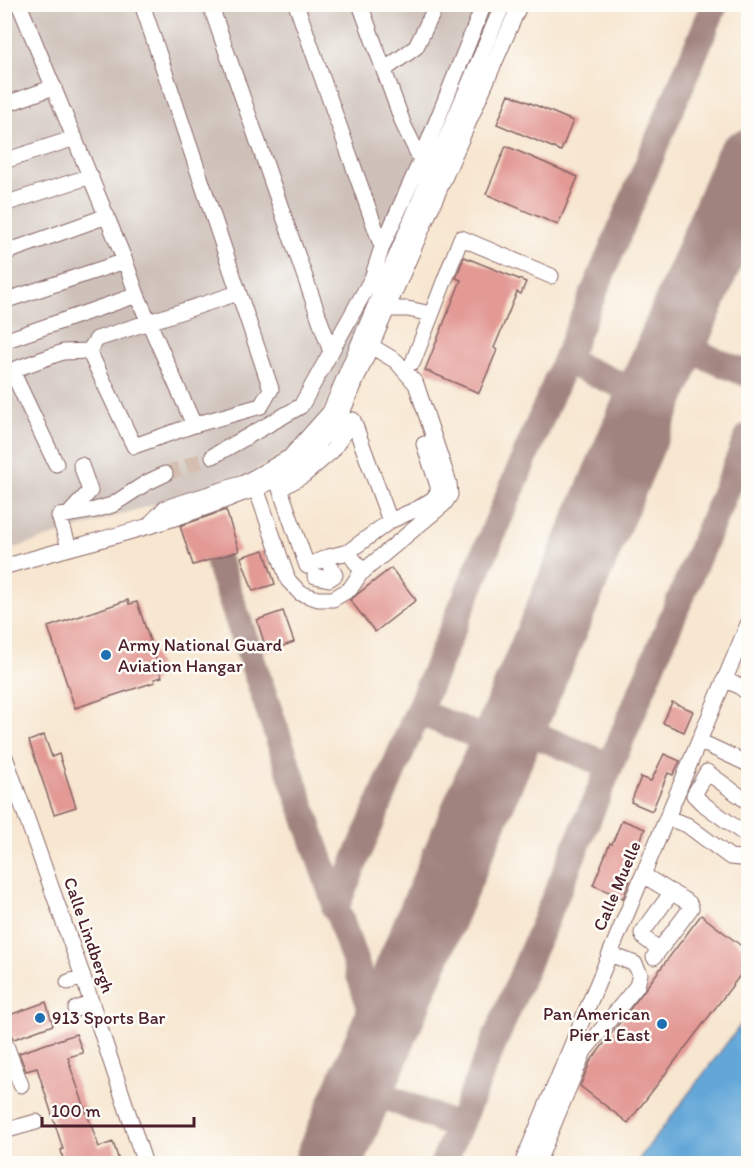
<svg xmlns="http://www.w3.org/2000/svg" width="753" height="1168" viewBox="0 0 753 1168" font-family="Itim,sans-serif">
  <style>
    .industrial { fill: #cec1ba }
    .water { fill: #64a7d8; stroke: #576382; stroke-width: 1.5 }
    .pier { fill: #f7e6d0 }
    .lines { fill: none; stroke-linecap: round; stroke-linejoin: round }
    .taxiway { stroke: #a0827e; stroke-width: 27 }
    .runway { stroke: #a0827e; stroke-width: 68 }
    .building { fill: #e39a95 }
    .minor-tunnel { stroke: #d4beaf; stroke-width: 15; stroke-dasharray: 15 8; stroke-linecap: butt }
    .minor-casing { stroke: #876565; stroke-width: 17 }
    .minor { stroke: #fff; stroke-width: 15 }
    .poi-dot { fill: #1f6fb2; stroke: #fdfcf7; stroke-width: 2 }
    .labels { text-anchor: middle; stroke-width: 5; stroke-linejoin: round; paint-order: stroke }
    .poi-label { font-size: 18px; fill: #4a1f2b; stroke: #fdfcf7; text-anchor: start }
    .street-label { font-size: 18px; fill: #4a1f2b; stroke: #fdfcf7 }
  </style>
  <rect width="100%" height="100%" fill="#fdfcf7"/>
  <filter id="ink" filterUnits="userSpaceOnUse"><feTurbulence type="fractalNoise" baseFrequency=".0167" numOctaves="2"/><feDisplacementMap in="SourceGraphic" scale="12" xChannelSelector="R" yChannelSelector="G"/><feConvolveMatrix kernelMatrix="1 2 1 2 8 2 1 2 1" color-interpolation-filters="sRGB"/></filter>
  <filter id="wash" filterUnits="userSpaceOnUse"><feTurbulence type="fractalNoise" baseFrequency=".008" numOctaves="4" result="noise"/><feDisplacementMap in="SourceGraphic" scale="24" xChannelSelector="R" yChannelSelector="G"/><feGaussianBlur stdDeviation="1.35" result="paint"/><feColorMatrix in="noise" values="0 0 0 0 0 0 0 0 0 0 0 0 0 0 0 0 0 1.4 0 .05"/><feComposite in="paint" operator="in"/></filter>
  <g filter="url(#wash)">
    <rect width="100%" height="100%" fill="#f7e6d0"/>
    <!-- industrial -->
    <path class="industrial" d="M5 5H497L324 410 295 447 250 474 5 551Z"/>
    <!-- water -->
    <path class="water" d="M748 1015V1163H636Z"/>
    <!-- pier -->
    <path class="pier" d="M748 1012V1014L633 1164 746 1013Z"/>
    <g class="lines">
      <!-- taxiway -->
      <path class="taxiway" d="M673 343 748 374
        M565 361 650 397
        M219 564 381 1038
        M418 712 504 746
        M512 725 610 766
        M335 909 715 4
        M361 1086 458 1127
        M443 1164 748 437"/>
      <!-- runway -->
      <path class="runway" d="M328 1164 748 163"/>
    </g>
    <g id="blocks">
      <!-- building -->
      <path class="building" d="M509 94 573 121 561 151 497 124Z
        M506 146 578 177 558 225 486 194Z
        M464 257 526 282 521 294 517 292 494 348 497 350 479 393 425 370 461 280 456 278Z
        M226 510 239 551 193 565 180 526Z
        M264 550 275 584 253 591 241 557Z
        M391 568 416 600 375 632 350 600Z
        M128 600 129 604 137 602 162 677 154 679 155 682 75 708 48 627Z
        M283 611 294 642 267 652 257 620Z
        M672 702 693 711 684 732 663 723Z
        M44 735 52 757 59 754 76 807 54 814 29 741Z
        M664 754 680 761 673 775 668 773 652 811 631 802 641 777 651 781Z
        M622 820 645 829 624 879 630 881 623 898 593 885 610 843 612 844Z
        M701 915 748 951V965L628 1123 580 1086 590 1062Z
        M46 1002 53 1025 14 1039 8 1031 4 1017Z
        M76 1034 83 1053 68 1057 71 1066H70L99 1147 113 1142 119 1161 112 1164H64L61 1150 63 1149 37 1068 26 1071 19 1053Z"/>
    </g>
  </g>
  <g filter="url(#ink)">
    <use href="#blocks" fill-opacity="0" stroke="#876565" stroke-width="1.5"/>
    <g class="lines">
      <!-- minor-tunnel -->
      <path class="minor-tunnel" d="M165 474 213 456"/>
      <!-- minor casing -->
      <g class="minor-casing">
        <path id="minor" d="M19 4 125 261 137 295 194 425 261 406 271 389 142 4
          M210 4 331 352
          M296 4 382 247
          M360 4 404 126 421 160
          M384 70 416 47 437 4
          M4 105 54 87
          M4 161 75 138
          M4 204 91 176
          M4 253 107 216
          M4 301 125 261
          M388 309H408L431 314
          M4 341 137 295
          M413 362 461 238 551 276
          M12 371 56 464
          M4 373 63 352 89 351
          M353 420 390 521
          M194 425 134 446 89 351 97 339 238 293
          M213 456 301 406 372 278 382 247 421 160 484 4
          M256 488 288 580 300 593 318 599H333L350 589 360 574 444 504 450 495 449 483 416 384 396 361 371 346
          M70 513 90 491 81 465
          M149 525 165 508 244 483 290 457 330 412 503 4
          M69 547 59 516 95 510 112 505 146 483 165 474
          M348 552 328 557 307 566 280 489 304 475 332 451 353 420
          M4 567C79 544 155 528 228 499 248 491 273 484 290 470 313 453 329 431 344 408L520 4
          M363 572 348 552 390 521 419 508 433 499 438 492V486L424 444
          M315 576 329 579 335 575 326 558
          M724 680 737 685 748 693
          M699 741 748 764
          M4 754 83 977 145 1164
          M748 802 707 772 694 795 702 803 746 835 748 832
          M667 818 687 825 730 857 740 858 748 855
          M643 875 689 903 691 908 654 957
          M659 949 644 938 642 933 672 892
          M68 982 83 977
          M76 1009 92 1003
          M4 1040 21 1085
          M4 1131 36 1122
          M522 1164 748 624
          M537 1164 584 1051 637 986 640 974 635 964 610 954"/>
      </g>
      <!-- minor -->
      <use href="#minor" class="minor"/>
    </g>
  </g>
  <!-- markers -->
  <g class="poi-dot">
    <circle cx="106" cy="655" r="6"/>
    <circle cx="40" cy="1018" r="6"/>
    <circle cx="662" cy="1024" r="6"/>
  </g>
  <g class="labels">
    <!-- poi labels -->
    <g class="poi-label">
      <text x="118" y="651">Army National Guard<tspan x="118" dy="21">Aviation Hangar</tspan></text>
      <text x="650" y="1020" text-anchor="end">Pan American<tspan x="650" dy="21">Pier 1 East</tspan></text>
      <text x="52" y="1024">913 Sports Bar</text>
    </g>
    <!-- street labels -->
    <g class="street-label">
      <text transform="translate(617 886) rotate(-67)" y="6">Calle Muelle</text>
      <text transform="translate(89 935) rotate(71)" y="6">Calle Lindbergh</text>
    </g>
  </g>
  <!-- margin -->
  <rect width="753" height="1168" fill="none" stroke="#fdfcf7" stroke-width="24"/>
  <!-- scale -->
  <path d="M42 1117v9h152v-9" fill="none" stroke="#4a1f2b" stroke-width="3"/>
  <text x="51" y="1117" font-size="18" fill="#4a1f2b" stroke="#fdfcf7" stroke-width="4.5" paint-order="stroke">100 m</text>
</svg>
